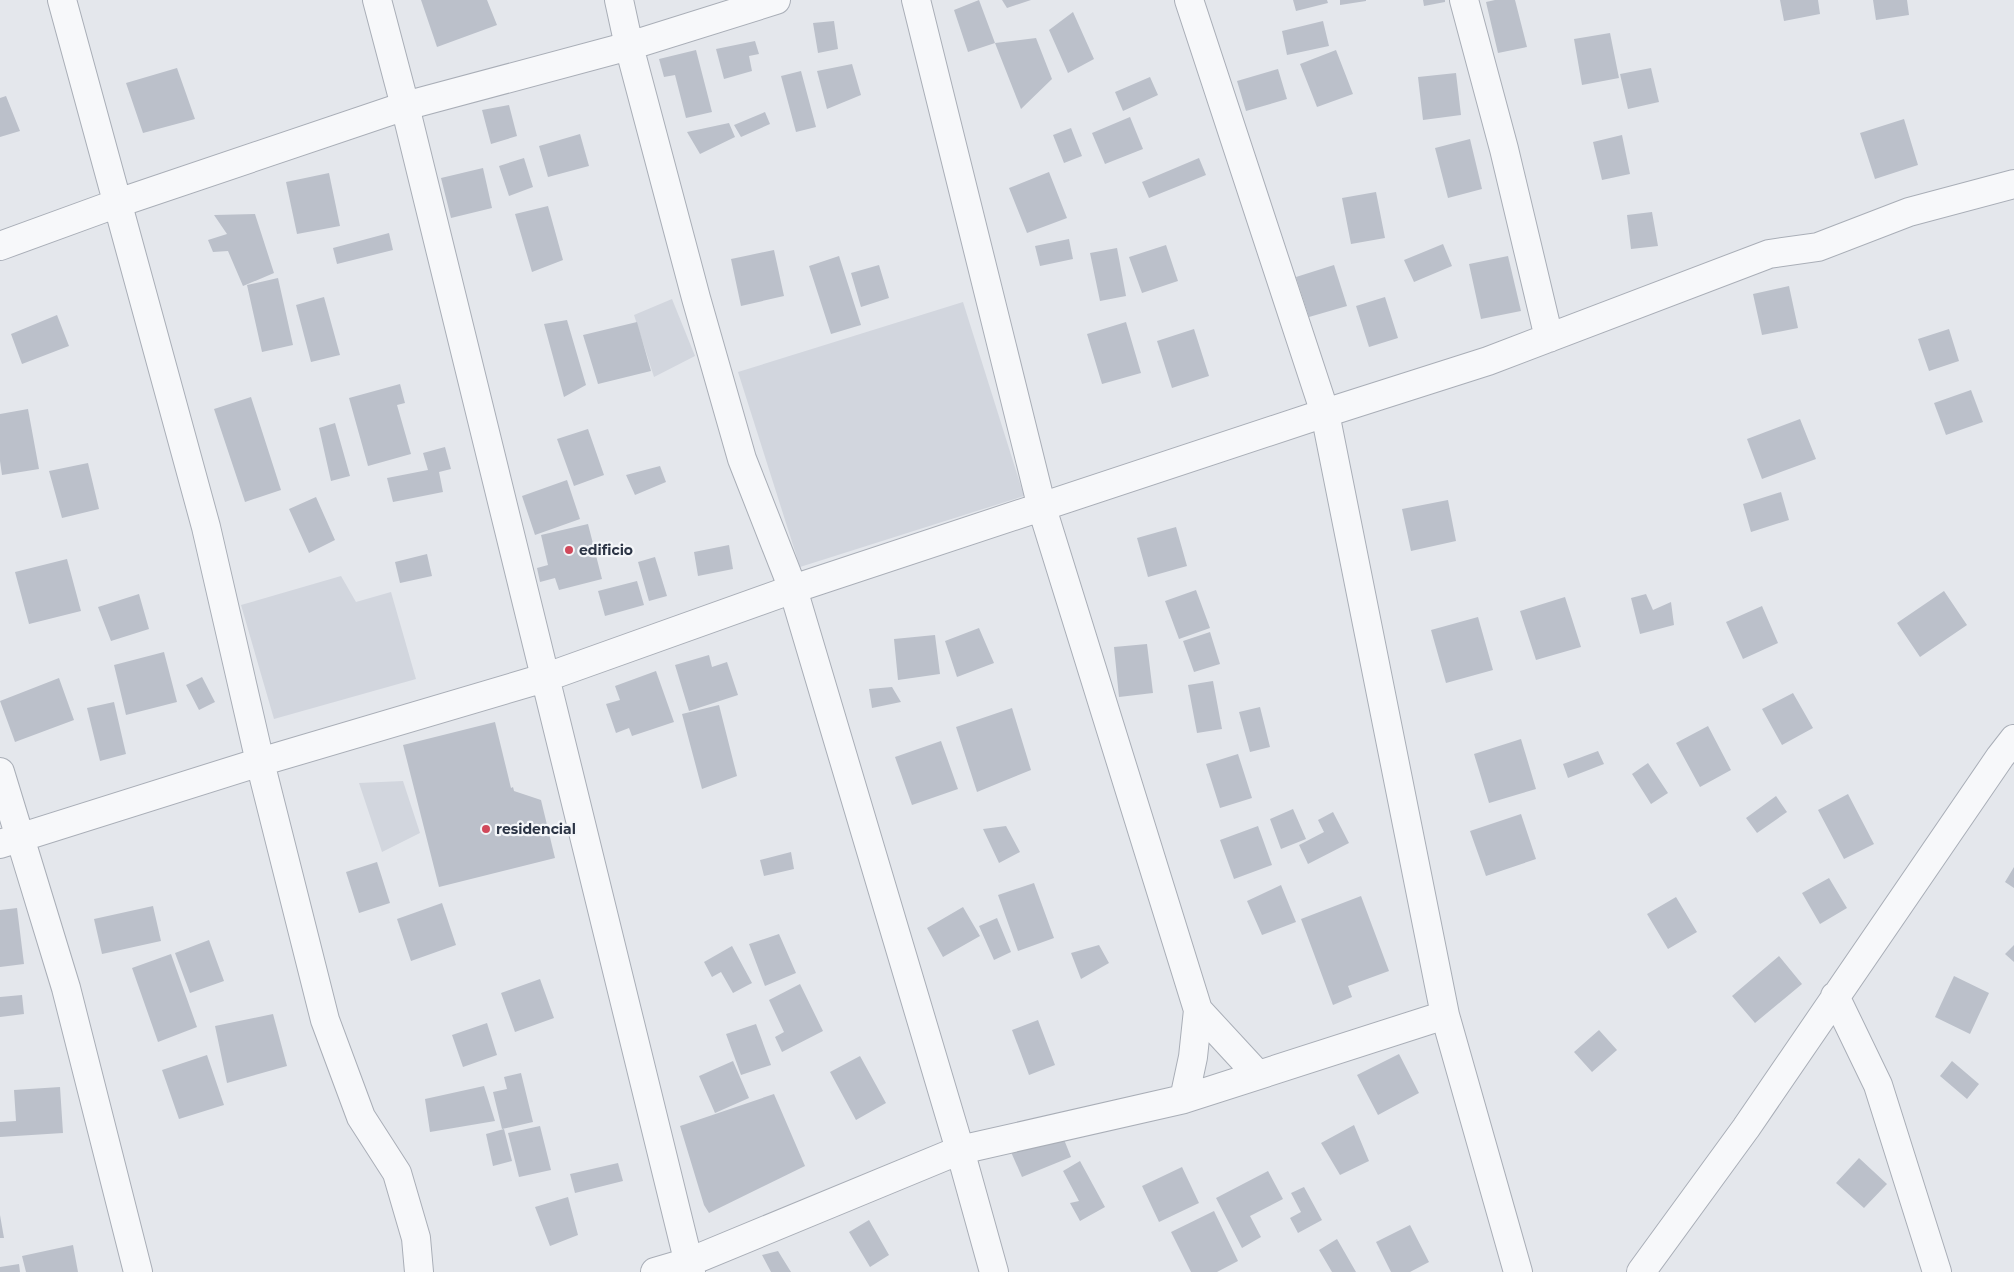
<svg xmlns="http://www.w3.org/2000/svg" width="2014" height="1272" viewBox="0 0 2014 1272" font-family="Montserrat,sans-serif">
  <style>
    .built { fill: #d2d6de }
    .building { fill: #bbc0ca }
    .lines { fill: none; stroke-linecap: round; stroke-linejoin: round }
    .minor-casing { stroke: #a9aeb7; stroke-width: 30 }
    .minor { stroke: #f7f8fa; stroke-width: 28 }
    .poi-dot { fill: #d1495b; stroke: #f4f6f9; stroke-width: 2 }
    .labels { text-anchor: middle; stroke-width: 4.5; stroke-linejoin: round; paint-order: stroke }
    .poi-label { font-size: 14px; font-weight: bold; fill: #2b3445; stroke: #f4f6f9; text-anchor: start }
  </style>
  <rect width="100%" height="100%" fill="#e4e7ec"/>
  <!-- built -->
  <path class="built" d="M672 299 695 356 654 377 634 315Z
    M963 302 1024 496 800 567 738 372Z
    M341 576 356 602 391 592 416 679 274 719 241 605Z
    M403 781 420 833 382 852 359 783Z"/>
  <!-- building -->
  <path class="building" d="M421 0H487L497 25 437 47Z
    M979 0 995 43 968 52 954 10Z
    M1002 0H1031L1007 8Z
    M1293 0H1327L1328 3 1296 11Z
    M1340 0H1366V1L1340 5Z
    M1423 0H1445V2L1424 6Z
    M1495 0H1515L1527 47 1498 53 1486 2Z
    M1780 0H1818L1820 14 1784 21Z
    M1873 0H1907L1909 15 1876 20Z
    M1073 12 1094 59 1068 73 1049 30Z
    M834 21 838 49 818 53 813 23Z
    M1323 21 1329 46 1287 55 1282 31Z
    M1610 33 1619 78 1582 85 1574 39Z
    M1036 38 1052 79 1021 109 995 43Z
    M755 41 759 54 749 56 752 71 724 79 716 49Z
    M696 50 712 112 686 118 675 75 664 77 659 59Z
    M1336 50 1353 94 1317 107 1300 64Z
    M852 64 861 95 827 109 817 71Z
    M177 68 195 119 143 133 126 83Z
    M1651 68 1659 102 1628 109 1620 74Z
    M1278 69 1287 99 1246 111 1237 81Z
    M801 71 816 127 796 132 781 76Z
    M1456 73 1461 115 1423 120 1418 77Z
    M1150 77 1158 95 1123 111 1115 92Z
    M6 96 20 131 0 137V98Z
    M509 105 517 136 491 144 482 110Z
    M765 112 770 124 741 137 734 125Z
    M1130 117 1143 149 1105 164 1092 133Z
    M1904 119 1918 165 1875 179 1860 133Z
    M729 123 735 137 700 154 687 132Z
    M1071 128 1082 156 1064 163 1053 135Z
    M580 134 589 166 548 177 539 146Z
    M1622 135 1630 174 1602 180 1593 142Z
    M1470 139 1482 189 1448 198 1435 148Z
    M524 158 533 187 509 196 499 166Z
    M1199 158 1206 175 1149 198 1142 182Z
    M483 168 492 208 451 218 441 178Z
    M1049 172 1067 218 1027 233 1009 188Z
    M329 173 340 226 297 234 286 182Z
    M1376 192 1385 238 1351 244 1342 198Z
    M548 206 563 260 532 272 515 214Z
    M1652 212 1658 246 1631 249 1627 215Z
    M255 214 274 273 243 286 228 251 213 252 208 240 227 234 214 215Z
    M389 233 393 250 337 264 333 248Z
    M1069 239 1073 259 1040 266 1035 246Z
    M1443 244 1452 266 1414 282 1404 260Z
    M1166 245 1178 281 1142 293 1129 257Z
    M1117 248 1126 296 1100 301 1090 253Z
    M774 250 784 296 741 306 731 259Z
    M839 256 861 325 831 334 809 266Z
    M1508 256 1521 311 1481 319 1469 264Z
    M879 265 889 298 861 307 851 273Z
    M1334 265 1347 306 1309 317 1296 277Z
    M278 278 293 345 262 352 247 285Z
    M1789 286 1798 328 1762 335 1753 294Z
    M324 297 340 355 311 362 296 305Z
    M1385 297 1398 338 1369 347 1356 306Z
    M57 315 69 346 22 364 11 334Z
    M567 320 586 385 564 397 544 324Z
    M637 322 651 371 598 384 583 335Z
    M1126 322 1141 373 1102 384 1087 334Z
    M1194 329 1209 376 1172 388 1157 341Z
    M1949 329 1959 361 1929 371 1918 339Z
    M400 384 405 403 397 405 411 454 368 466 349 398Z
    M1971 390 1983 422 1946 435 1934 403Z
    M251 397 281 490 245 502 214 409Z
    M28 409 39 469 2 475 0 461V414Z
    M1800 419 1816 459 1762 479 1747 439Z
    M335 423 350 476 331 481 319 428Z
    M588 429 604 475 574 486 557 439Z
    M445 447 451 469 439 472 443 492 393 502 387 478 428 470 423 453Z
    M88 463 99 509 62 518 49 471Z
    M660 466 666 482 635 495 626 475Z
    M567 480 580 519 535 535 522 496Z
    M1781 492 1789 520 1751 532 1743 504Z
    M316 497 335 540 309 553 289 509Z
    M1448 500 1456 541 1411 551 1402 509Z
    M588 524 602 579 559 590 555 578 540 582 537 568 548 565 541 535Z
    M1176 527 1187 566 1148 577 1137 538Z
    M729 545 733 569 698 576 694 552Z
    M427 554 432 576 400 583 395 562Z
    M655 557 667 596 649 601 638 562Z
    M67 559 81 611 29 624 15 572Z
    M637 581 644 605 605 616 598 591Z
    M1196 590 1210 628 1179 639 1165 601Z
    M1944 591 1967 625 1920 657 1897 623Z
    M139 594 149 629 111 641 98 607Z
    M1646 594 1653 610 1671 602 1674 625 1640 634 1631 598Z
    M1565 597 1581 647 1536 660 1520 611Z
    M1762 606 1778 643 1743 659 1726 622Z
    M1478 617 1493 670 1446 683 1431 630Z
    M979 628 994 663 957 677 945 641Z
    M1210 632 1220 664 1194 672 1183 641Z
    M935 635 940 674 898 680 894 639Z
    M1147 644 1153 693 1119 697 1114 647Z
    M164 652 177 702 126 715 114 665Z
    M709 655 712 667 727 662 738 695 689 711 675 665Z
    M656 671 674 722 632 736 629 728 616 733 606 704 620 700 615 686Z
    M202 677 215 702 199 710 186 685Z
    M59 678 74 720 15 742 0 701Z
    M1213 681 1222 729 1197 733 1188 685Z
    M892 687 901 702 872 708 869 689Z
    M1793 693 1813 728 1782 745 1762 709Z
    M114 702 126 754 100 761 87 708Z
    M719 705 737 776 702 789 682 714Z
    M1260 707 1270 747 1250 752 1239 712Z
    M1012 708 1031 770 977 792 956 727Z
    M495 722 511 788 513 787 514 791 541 800 555 858 439 887 403 745Z
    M1708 726 1731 770 1700 787 1676 743Z
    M1521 739 1536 789 1489 803 1474 754Z
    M941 741 958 789 912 805 895 757Z
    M1598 751 1604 764 1568 778 1563 764Z
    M1238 754 1252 798 1220 808 1206 764Z
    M1648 763 1668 793 1651 804 1632 774Z
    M1848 794 1874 844 1844 859 1818 810Z
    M1776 796 1787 812 1757 833 1746 818Z
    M1293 809 1306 839 1281 849 1270 819Z
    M1333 812 1349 843 1308 864 1299 845 1324 832 1318 820Z
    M1521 814 1536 859 1486 876 1470 831Z
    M1006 826 1020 852 999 863 983 829Z
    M1258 826 1272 865 1234 879 1220 840Z
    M791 852 794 869 764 876 760 860Z
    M377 862 390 903 359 913 346 872Z
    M2014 867V888L2005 882Z
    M1829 878 1847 908 1820 924 1802 893Z
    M1034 883 1054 938 1018 951 998 895Z
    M1281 885 1296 922 1262 935 1247 901Z
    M1361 896 1389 971 1348 986 1352 997 1333 1005 1301 919Z
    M1676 897 1697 932 1668 949 1647 914Z
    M442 903 456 945 411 961 397 919Z
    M153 906 161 941 102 954 94 919Z
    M963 907 980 936 943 957 927 928Z
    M17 908 24 964 0 967V910Z
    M997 918 1011 952 994 960 979 926Z
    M779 934 796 973 765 986 749 944Z
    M209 940 224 981 190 993 175 953Z
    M1099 945 1109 963 1081 979 1071 953Z
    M2014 945V962L2005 954Z
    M732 946 752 983 733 993 721 972 712 977 704 962Z
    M171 954 197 1027 158 1042 132 968Z
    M1779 956 1802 984 1755 1023 1732 996Z
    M1954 976 1989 993 1970 1034 1935 1017Z
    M540 979 554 1018 515 1032 501 993Z
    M800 984 823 1031 782 1052 775 1037 784 1032 769 1000Z
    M22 995 24 1014 0 1017V997Z
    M273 1014 287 1066 227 1083 215 1026Z
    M1038 1020 1055 1065 1029 1075 1012 1030Z
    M487 1023 497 1055 463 1067 452 1035Z
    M756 1024 771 1065 741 1075 726 1034Z
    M1599 1030 1617 1050 1592 1072 1574 1052Z
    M1399 1054 1419 1093 1378 1115 1357 1075Z
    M207 1055 224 1105 179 1119 162 1070Z
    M860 1056 886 1103 856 1120 830 1072Z
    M733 1061 749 1098 715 1113 699 1076Z
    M1952 1061 1979 1084 1967 1099 1940 1076Z
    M521 1073 533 1122 502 1129 493 1092 507 1089 504 1077Z
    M484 1086 495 1121 430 1132 425 1099Z
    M60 1087 63 1133 0 1137V1122L16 1121 14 1090Z
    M774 1094 805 1166 709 1213 704 1205 680 1126Z
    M1354 1125 1369 1161 1340 1175 1321 1143Z
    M540 1126 551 1170 519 1177 508 1133Z
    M504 1129 512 1161 493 1166 486 1134Z
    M1061 1132 1071 1157 1022 1177 1011 1152Z
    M1859 1158 1887 1184 1864 1208 1836 1183Z
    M1080 1161 1105 1207 1080 1221 1070 1203 1079 1201 1063 1171Z
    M618 1163 623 1181 575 1193 570 1174Z
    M1182 1167 1199 1203 1159 1222 1142 1186Z
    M1268 1171 1283 1199 1250 1216 1261 1237 1242 1248 1216 1198Z
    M1304 1187 1322 1220 1298 1233 1290 1218 1301 1212 1291 1193Z
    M568 1197 578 1235 550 1246 535 1207Z
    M1214 1211 1238 1261 1217 1272H1191L1171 1232Z
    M0 1215 4 1238H0Z
    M869 1220 889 1255 870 1267 849 1232Z
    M1410 1225 1429 1262 1410 1272H1391L1376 1242Z
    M1337 1239 1356 1272H1332L1319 1250Z
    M73 1245 78 1272H26L22 1256Z
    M778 1251 791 1272H771L762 1255Z
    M19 1264 20 1272H0V1267Z"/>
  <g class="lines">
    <!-- minor casing -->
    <g class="minor-casing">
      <path id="minor" d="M62 0 206 527 260 762 325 1020 361 1117 397 1173 416 1238 419 1272
        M377 0 405 106 691 1272
        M619 0 629 46 696 298 742 459 793 589 960 1150 994 1272
        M916 0 1042 508 1198 1010 1193 1057 1184 1099
        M1189 0 1325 413 1445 1015 1518 1272
        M1464 0 1504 149 1549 338
        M0 246 118 203 405 106 629 46 776 0
        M0 772 66 988 138 1272
        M0 844 260 762 544 678 793 589 1325 413 1488 361 1769 254 1818 247 1909 212 2014 184
        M1835 996 1878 1085 1937 1272
        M1198 1010 1258 1075
        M655 1272 689 1262 960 1150 1184 1099 1445 1015
        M1641 1272 1746 1128 2000 757 2014 739"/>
    </g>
    <!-- minor -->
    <use href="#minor" class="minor"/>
  </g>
  <!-- markers -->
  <g class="poi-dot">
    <circle cx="569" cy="550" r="5"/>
    <circle cx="486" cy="829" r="5"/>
  </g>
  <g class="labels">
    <!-- poi labels -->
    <g class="poi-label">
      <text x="579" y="555">edificio</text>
      <text x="496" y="834">residencial</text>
    </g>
  </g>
</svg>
